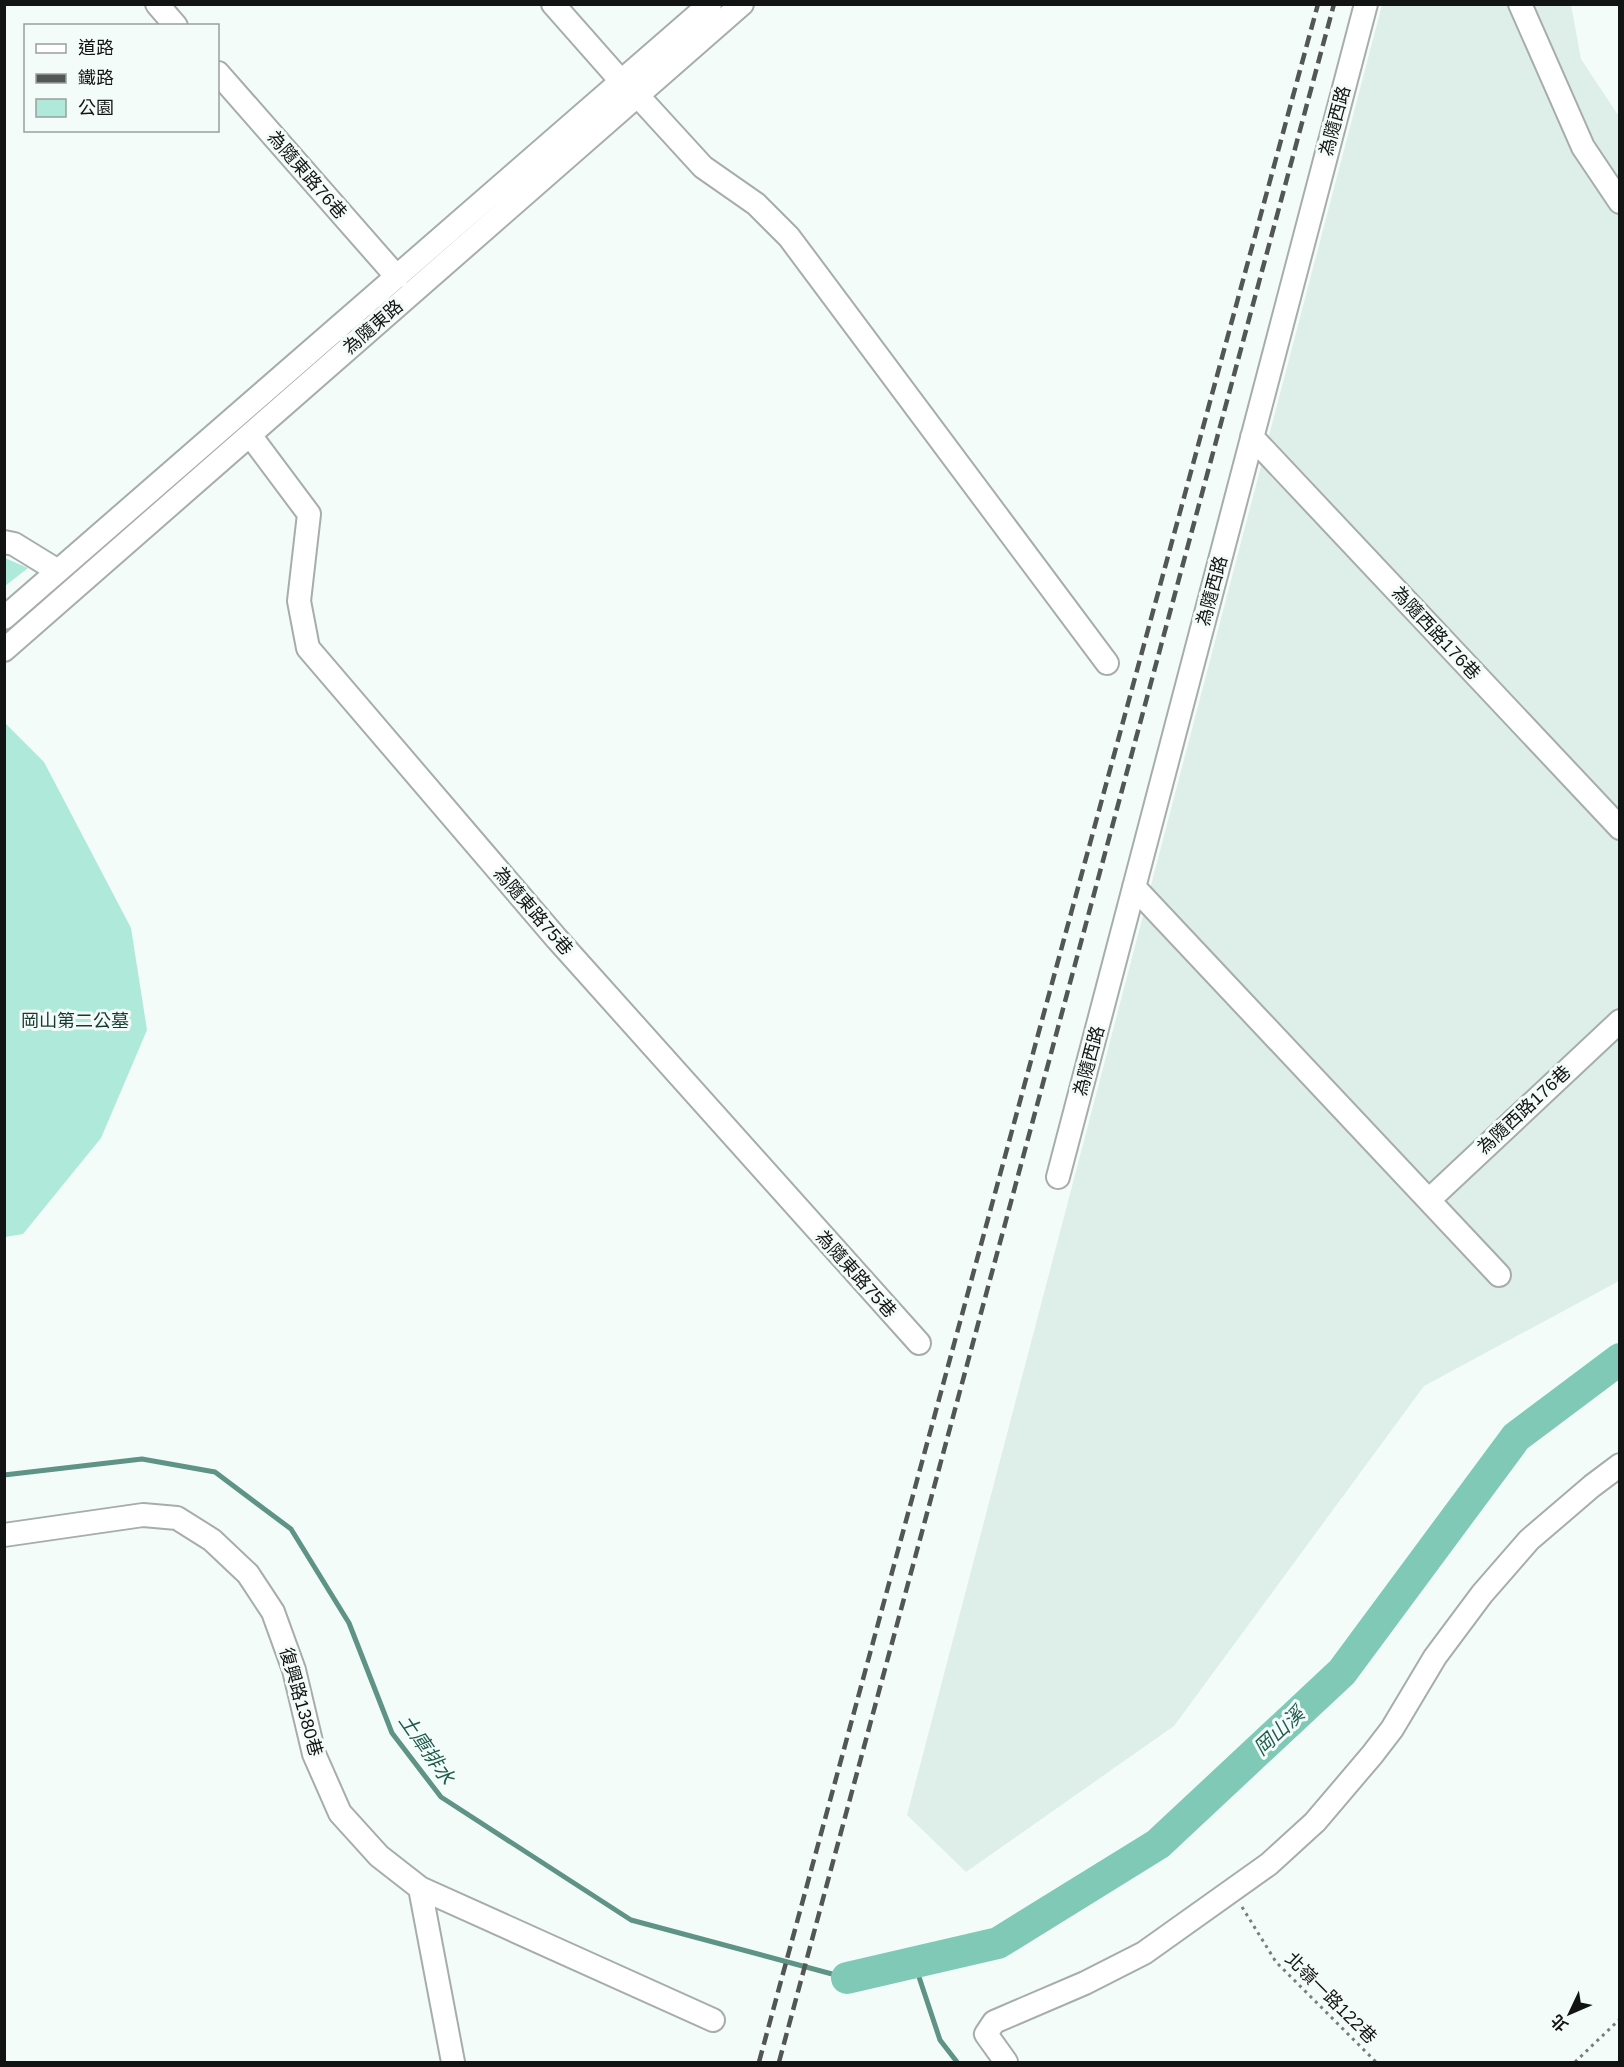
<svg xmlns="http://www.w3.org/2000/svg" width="1624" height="2067" viewBox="0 0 1624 2067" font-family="Helvetica,'Noto Sans TC',sans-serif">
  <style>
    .built { fill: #deeee9 }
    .green { fill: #afe9d9 }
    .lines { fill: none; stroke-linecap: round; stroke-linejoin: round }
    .stream { stroke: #5e9385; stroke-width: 5 }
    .river { stroke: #7fc9b6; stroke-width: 32 }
    .minor-casing { stroke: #a6adaa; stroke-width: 26 }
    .path { stroke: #787d7b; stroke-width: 3; stroke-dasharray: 3 4.5; stroke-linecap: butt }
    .minor { stroke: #fff; stroke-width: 22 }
    .rail { stroke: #525755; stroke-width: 4.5; stroke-dasharray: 12 6; stroke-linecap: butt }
    .labels { text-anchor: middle; stroke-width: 6; stroke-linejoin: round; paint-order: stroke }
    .street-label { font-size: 18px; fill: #111413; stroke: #f4fcf9 }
    .park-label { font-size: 18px; fill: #153930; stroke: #f4fcf9 }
    .water-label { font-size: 20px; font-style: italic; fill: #1f5c4e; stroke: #f4fcf9 }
  </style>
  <rect width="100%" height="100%" fill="#f4fcf9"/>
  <!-- built -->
  <path class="built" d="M1382 5H1571L1581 59 1620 118 1619 1281 1424 1386 1174 1726 966 1872 907 1815Z"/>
  <!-- green -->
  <path class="green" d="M5 558 28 568 5 586Z
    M4 722 44 762 131 928 147 1030 101 1138 23 1234 5 1237Z"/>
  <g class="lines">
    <!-- stream -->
    <path class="stream" d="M4 1475 142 1459 215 1472 291 1529 349 1623 392 1733 441 1797 631 1920 847 1978
      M914 1962 940 2040 957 2062"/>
    <!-- river -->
    <path class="river" d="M847 1978 998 1943 1158 1844 1342 1672 1516 1437 1620 1359"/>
    <!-- minor casing -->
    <g class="minor-casing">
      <path id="minor" d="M157 4 176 26
        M553 4 621 81
        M1520 4 1583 147 1620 202
        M218 73 397 277
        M638 96 703 167 756 204 789 237 1107 663
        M250 435 309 514 299 601 308 648 557 939 919 1343
        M1252 437 1620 828
        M4 542 14 544 58 571
        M4 618 710 4
        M4 650 742 4
        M1134 887 1499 1275
        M1058 1177 1366 4
        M1429 1200 1620 1021
        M4 1535 143 1515 177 1518 212 1540 248 1574 273 1612 294 1670 314 1754 340 1813 379 1856 420 1888 713 2020
        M420 1888 453 2062
        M1006 2062 986 2034 994 2022 1085 1983 1144 1953 1269 1864 1315 1822 1372 1755 1392 1729 1435 1657 1482 1594 1529 1540 1592 1486 1620 1465"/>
    </g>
    <!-- path -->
    <path class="path" d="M1242 1907 1276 1962 1376 2062
      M1575 2062 1620 2019"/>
    <!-- minor -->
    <use href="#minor" class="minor"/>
    <!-- rail -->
    <path class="rail" d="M759 2062 1318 4
      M779 2062 1334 4"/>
  </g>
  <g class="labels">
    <!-- street labels -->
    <g class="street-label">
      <text transform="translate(1335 121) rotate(-75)" y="6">為隨西路</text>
      <text transform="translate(307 175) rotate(49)" y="6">為隨東路76巷</text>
      <text transform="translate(373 327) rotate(-41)" y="6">為隨東路</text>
      <text transform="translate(1212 591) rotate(-75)" y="6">為隨西路</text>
      <text transform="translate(1436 633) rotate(47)" y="6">為隨西路176巷</text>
      <text transform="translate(533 911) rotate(49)" y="6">為隨東路75巷</text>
      <text transform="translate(1089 1061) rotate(-75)" y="6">為隨西路</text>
      <text transform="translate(1524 1110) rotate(-43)" y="6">為隨西路176巷</text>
      <text transform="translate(856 1274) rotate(48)" y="6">為隨東路75巷</text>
      <text transform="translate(301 1702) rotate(74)" y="6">復興路1380巷</text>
      <text transform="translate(1331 1998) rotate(45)" y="6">北嶺一路122巷</text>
    </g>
    <!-- park labels -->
    <g class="park-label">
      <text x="75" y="1027">岡山第二公墓</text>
    </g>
    <!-- water labels -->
    <g class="water-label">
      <text transform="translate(1279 1731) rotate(-43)" y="7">岡山溪</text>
      <text transform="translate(427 1749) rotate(55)" y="7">土庫排水</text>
    </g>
  </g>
  <!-- border -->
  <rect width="1624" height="2067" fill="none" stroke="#111413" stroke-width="12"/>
  <!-- legend -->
  <rect x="24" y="24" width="195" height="108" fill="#f4fcf9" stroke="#999f9d" stroke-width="1.5"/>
  <rect x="36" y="44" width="30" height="9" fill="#ffffff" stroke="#999f9d" stroke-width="1.5"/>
  <text x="78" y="54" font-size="18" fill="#111413">道路</text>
  <rect x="36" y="74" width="30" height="9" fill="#525755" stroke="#999f9d" stroke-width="1.5"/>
  <text x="78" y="84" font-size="18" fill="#111413">鐵路</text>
  <rect x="36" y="99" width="30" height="18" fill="#afe9d9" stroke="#999f9d" stroke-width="1.5"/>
  <text x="78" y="114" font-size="18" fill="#111413">公園</text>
  <!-- north arrow -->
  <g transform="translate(1570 2013) rotate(226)" stroke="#f4fcf9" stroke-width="4.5" paint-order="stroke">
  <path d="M0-4.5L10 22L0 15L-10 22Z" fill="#111413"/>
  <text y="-9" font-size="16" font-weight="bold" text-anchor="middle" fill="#111413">北</text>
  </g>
</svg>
